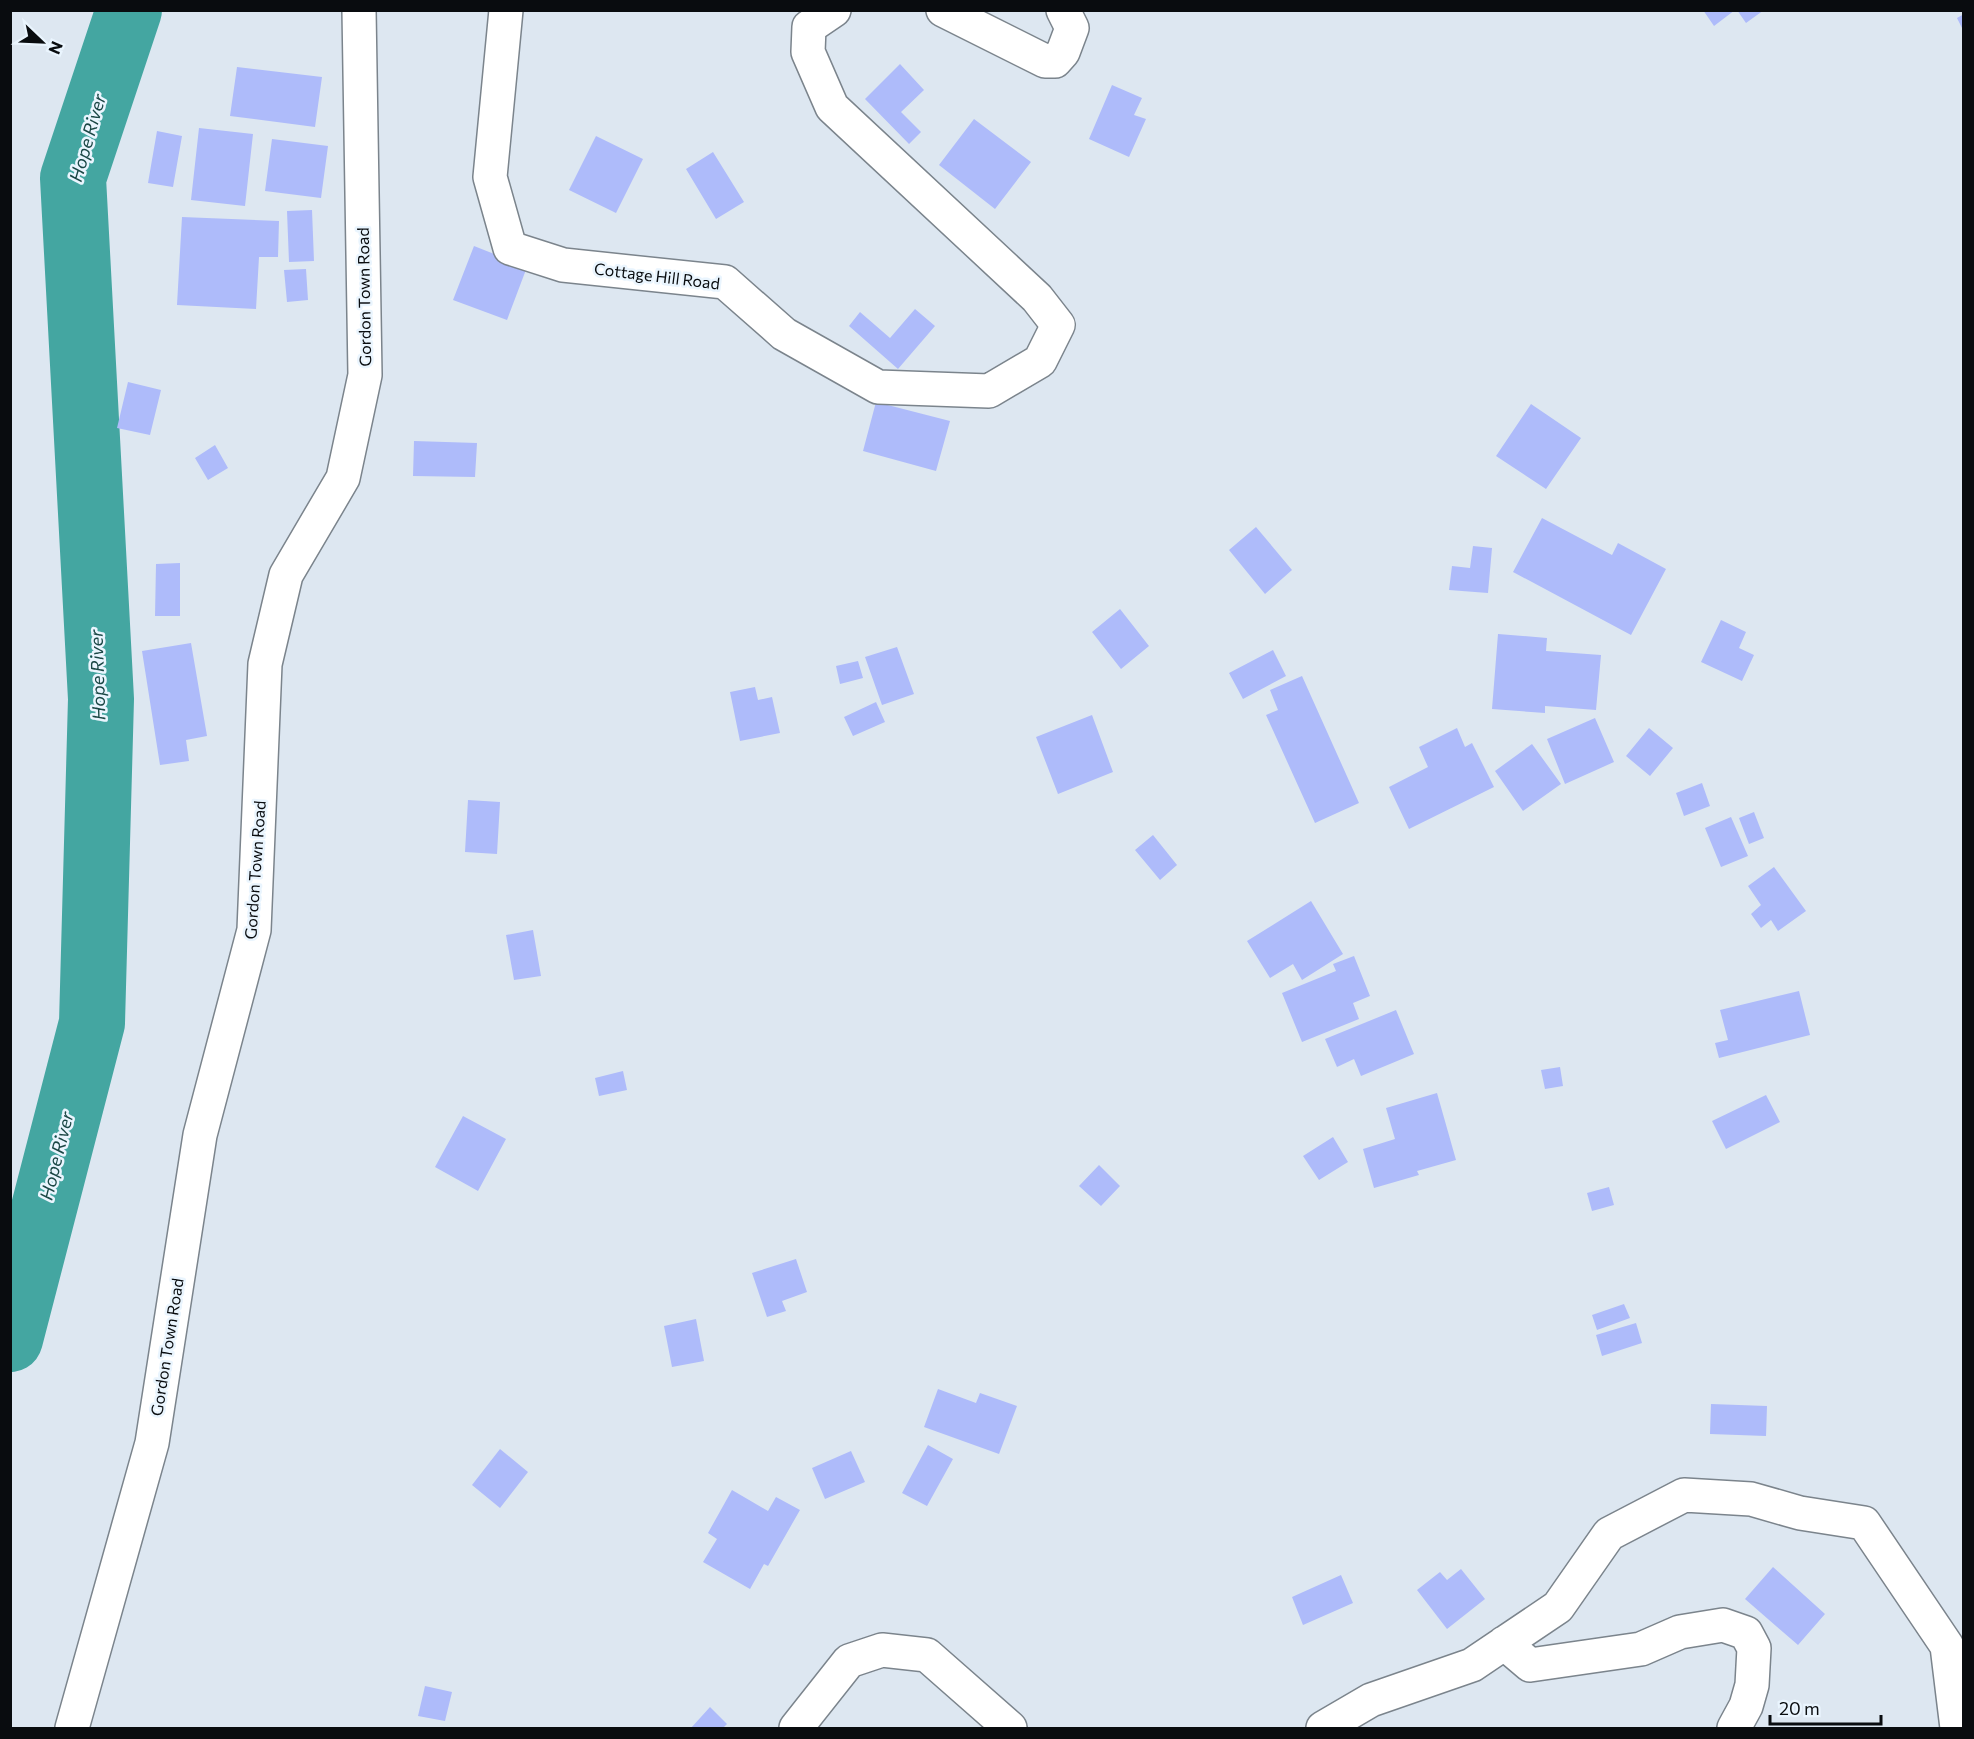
<svg xmlns="http://www.w3.org/2000/svg" width="1974" height="1739" viewBox="0 0 1974 1739" font-family="Commissioner,sans-serif">
  <style>
    .lines { fill: none; stroke-linecap: round; stroke-linejoin: round }
    .river { stroke: #44a6a1; stroke-width: 66 }
    .building { fill: #aebbfa }
    .minor-casing { stroke: #7b848c; stroke-width: 36 }
    .tertiary-casing { stroke: #7b848c; stroke-width: 36 }
    .minor { stroke: #fff; stroke-width: 33 }
    .tertiary { stroke: #fff; stroke-width: 33 }
    .labels { text-anchor: middle; stroke-width: 5; stroke-linejoin: round; paint-order: stroke }
    .street-label { font-size: 16px; fill: #090c0f; stroke: #eaf5fe }
    .water-label { font-size: 18px; font-style: italic; fill: #1b4745; stroke: #eaf5fe }
  </style>
  <rect width="100%" height="100%" fill="#dde7f1"/>
  <g class="lines">
    <!-- river -->
    <path class="river" d="M10 1339 92 1023 101 699 73 178 129 10"/>
  </g>
  <!-- building -->
  <path class="building" d="M1703 10H1735L1714 26Z
    M1737 10H1764L1746 23Z
    M1964 14V32L1957 18Z
    M900 64 924 90 901 112 921 132 909 144 865 99Z
    M237 67 322 77 315 127 230 116Z
    M1112 85 1142 98 1134 115 1146 119 1129 157 1089 139Z
    M974 119 1031 162 995 209 939 165Z
    M199 128 253 134 245 206 191 200Z
    M157 131 182 136 173 187 148 183Z
    M596 136 643 159 616 213 569 190Z
    M272 139 328 146 321 198 265 191Z
    M713 152 744 202 716 219 686 169Z
    M312 210 314 261 289 262 287 211Z
    M182 217 279 221 278 257H259L256 309 177 305Z
    M474 246 527 267 507 320 453 300Z
    M306 269 308 300 287 302 284 270Z
    M915 309 935 326 898 369 849 326 860 312 890 338Z
    M128 382 161 390 150 435 117 428Z
    M876 402 950 421 936 471 863 451Z
    M1531 404 1581 438 1546 489 1496 456Z
    M414 441 477 443 475 477 413 476Z
    M215 445 228 468 208 480 195 458Z
    M1542 518 1612 555 1618 543 1666 569 1631 635 1513 572Z
    M1256 527 1292 570 1265 594 1229 550Z
    M1473 546 1492 548 1488 593 1449 590 1452 566 1470 568Z
    M180 563V616H155L156 564Z
    M1120 609 1149 646 1121 669 1092 632Z
    M1721 620 1746 632 1739 648 1754 655 1742 681 1701 662Z
    M1498 634 1547 638 1546 651 1601 655 1596 710 1545 706V713L1492 709Z
    M191 643 207 736 186 740 189 761 160 765 142 651Z
    M897 647 914 694 882 705 865 657Z
    M1273 650 1286 676 1243 699 1229 673Z
    M858 661 863 678 840 684 836 666Z
    M1302 676 1359 803 1315 823 1266 715 1278 710 1270 690Z
    M755 687 758 700 772 697 780 733 740 741 730 692Z
    M876 702 885 722 853 736 844 717Z
    M1092 715 1113 772 1058 794 1036 737Z
    M1595 718 1614 762 1565 784 1547 739Z
    M1457 728 1465 747 1472 743 1494 787 1409 829 1389 787 1428 767 1419 747Z
    M1649 728 1673 748 1650 776 1626 756Z
    M1532 744 1561 784 1523 811 1495 771Z
    M1702 783 1710 806 1684 816 1676 793Z
    M468 800 500 802 497 854 465 852Z
    M1754 812 1764 838 1749 844 1739 818Z
    M1731 817 1748 856 1721 867 1705 828Z
    M1153 835 1177 865 1160 880 1135 850Z
    M1774 867 1806 911 1778 931 1771 920 1761 928 1751 914 1761 905 1748 886Z
    M1311 901 1343 954 1302 980 1293 964 1270 978 1247 941Z
    M533 930 541 976 514 980 506 935Z
    M1354 956 1370 996 1353 1003 1359 1019 1302 1042 1282 993 1336 971 1333 964Z
    M1799 991 1810 1035 1719 1058 1715 1043 1728 1040 1720 1010Z
    M1396 1010 1414 1054 1361 1076 1354 1059 1337 1067 1325 1039Z
    M1560 1067 1563 1086 1545 1089 1541 1070Z
    M623 1071 627 1090 599 1096 595 1078Z
    M1437 1093 1456 1160 1417 1171 1419 1175 1374 1188 1363 1149 1395 1139 1386 1108Z
    M1766 1095 1780 1122 1726 1149 1712 1121Z
    M463 1116 506 1139 478 1191 435 1167Z
    M1333 1137 1348 1162 1319 1180 1303 1156Z
    M1099 1165 1120 1186 1101 1206 1079 1186Z
    M1609 1187 1614 1205 1592 1211 1587 1193Z
    M796 1259 807 1292 782 1301 786 1311 767 1317 752 1273Z
    M1624 1304 1630 1318 1597 1330 1592 1315Z
    M696 1319 704 1361 672 1367 664 1326Z
    M1636 1323 1642 1343 1602 1356 1596 1335Z
    M938 1389 976 1403 980 1393 1017 1406 999 1454 924 1427Z
    M1711 1404 1767 1406 1766 1436 1710 1434Z
    M928 1445 953 1459 927 1506 902 1493Z
    M500 1449 528 1472 500 1508 472 1485Z
    M851 1451 865 1482 825 1499 812 1468Z
    M732 1490 768 1511 776 1497 800 1510 768 1566 764 1564 750 1589 703 1562 717 1539 708 1533Z
    M1773 1567 1825 1614 1798 1645 1745 1599Z
    M1461 1569 1485 1599 1447 1629 1417 1590 1440 1572 1447 1580Z
    M1341 1575 1353 1603 1303 1625 1292 1597Z
    M425 1686 452 1692 445 1721 418 1716Z
    M710 1707 727 1724 723 1728H691Z"/>
  <g class="lines">
    <!-- minor casing -->
    <g class="minor-casing">
      <path id="minor" d="M506 10 490 177 510 248 563 265 725 282 784 334 878 387 989 391 1040 361 1058 325 1037 298 832 107 808 52 809 27 834 10
        M943 10 1045 61H1055L1063 52 1072 28 1063 10
        M1504 1643 1530 1665 1641 1649 1680 1632 1723 1625 1746 1633 1754 1648 1752 1685 1746 1706 1734 1728
        M796 1728 849 1661 882 1650 927 1655 1010 1728
        M1323 1728 1371 1700 1472 1665 1558 1607 1609 1534 1684 1495 1751 1499 1800 1513 1864 1523 1947 1646 1957 1728"/>
    </g>
    <!-- tertiary casing -->
    <g class="tertiary-casing">
      <path id="tertiary" d="M72 1728 152 1443 200 1135 254 930 265 664 286 575 343 478 365 375 359 10"/>
    </g>
    <!-- minor -->
    <use href="#minor" class="minor"/>
    <!-- tertiary -->
    <use href="#tertiary" class="tertiary"/>
  </g>
  <g class="labels">
    <!-- street labels -->
    <g class="street-label">
      <text transform="translate(657 276) rotate(7)" y="6">Cottage Hill Road</text>
      <text transform="translate(364 297) rotate(-91)" y="6">Gordon Town Road</text>
      <text transform="translate(255 870) rotate(-86)" y="6">Gordon Town Road</text>
      <text transform="translate(167 1347) rotate(-81)" y="6">Gordon Town Road</text>
    </g>
    <!-- water labels -->
    <g class="water-label">
      <text transform="translate(88 138) rotate(-74)" y="6">Hope River</text>
      <text transform="translate(98 675) rotate(-92)" y="6">Hope River</text>
      <text transform="translate(57 1156) rotate(-76)" y="6">Hope River</text>
    </g>
  </g>
  <!-- border -->
  <rect width="1974" height="1739" fill="none" stroke="#090c0f" stroke-width="24"/>
  <!-- north arrow -->
  <g transform="translate(42 42) rotate(113)" stroke="#eaf5fe" stroke-width="4.5" paint-order="stroke">
  <path d="M0-4.5L10 22L0 15L-10 22Z" fill="#090c0f"/>
  <text y="-9" font-size="16" font-weight="bold" text-anchor="middle" fill="#090c0f">N</text>
  </g>
  <!-- scale -->
  <path d="M1770 1715v9h111v-9" fill="none" stroke="#090c0f" stroke-width="3"/>
  <text x="1779" y="1715" font-size="18" fill="#090c0f" stroke="#eaf5fe" stroke-width="4.5" paint-order="stroke">20 m</text>
</svg>
